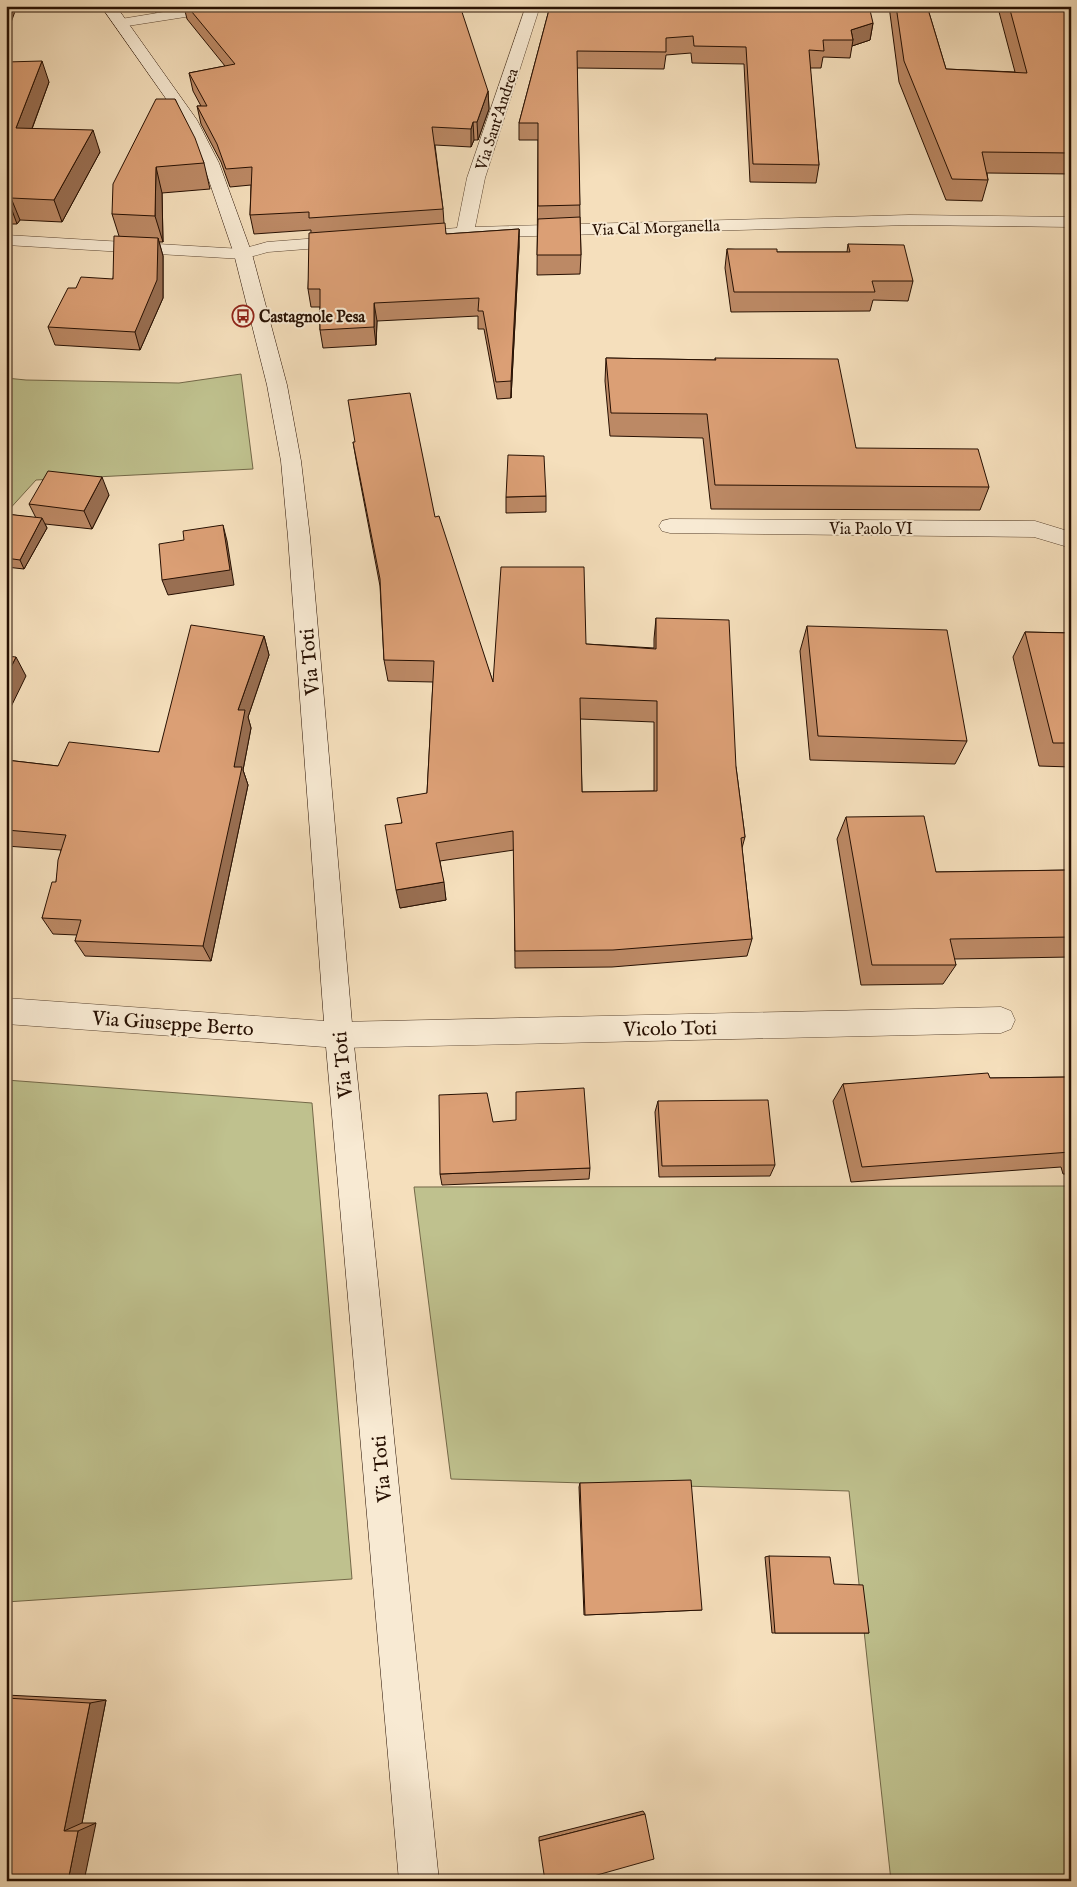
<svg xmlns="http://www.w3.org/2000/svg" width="1077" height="1887" viewBox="0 0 1077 1887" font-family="'IM FELL English',serif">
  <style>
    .green { fill: #bfc18e; stroke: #736848 }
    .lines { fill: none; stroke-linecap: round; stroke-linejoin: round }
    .minor-casing { stroke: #5a4430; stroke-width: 1 }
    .secondary-casing { stroke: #271002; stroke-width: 1 }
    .minor { fill: #f8ead3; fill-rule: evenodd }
    .secondary { fill: #f8ead3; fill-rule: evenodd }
    .wall { fill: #bc8965; stroke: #271002; fill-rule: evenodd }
    .shaded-wall { fill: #996f52; stroke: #271002 }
    .building { fill: #db9f75; stroke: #271002; fill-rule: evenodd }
    .labels { text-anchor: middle; stroke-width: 4; stroke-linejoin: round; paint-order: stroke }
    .far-street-label { font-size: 16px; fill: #271002; stroke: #f8ead3 }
    .far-poi-label { font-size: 16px; font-weight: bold; fill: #271002; stroke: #f8ead3; text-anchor: start }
    .street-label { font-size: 20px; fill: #271002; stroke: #f8ead3 }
  </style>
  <rect width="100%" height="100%" fill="#f5dfbc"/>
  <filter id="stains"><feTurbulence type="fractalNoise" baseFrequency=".004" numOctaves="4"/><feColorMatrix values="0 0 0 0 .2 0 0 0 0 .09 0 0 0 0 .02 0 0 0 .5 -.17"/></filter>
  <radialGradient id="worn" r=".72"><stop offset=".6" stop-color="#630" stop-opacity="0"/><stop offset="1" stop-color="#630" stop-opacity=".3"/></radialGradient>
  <!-- green -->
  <path class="green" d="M241 374 253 469 36 480 6 513V378L26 380 179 383Z
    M6 1080 312 1103 352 1579 6 1602Z
    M1071 1186V1881H891L849 1491 451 1479 414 1187Z"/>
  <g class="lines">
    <!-- minor casing -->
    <g class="minor-casing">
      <path id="minor" d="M200 6H237L230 10 121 27 116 26 114 23 116 20 121 19Z
        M526 6H540L485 178 475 227 909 215 1071 217V227L909 225 465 238 408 242 402 241 399 237 402 233 408 232 457 228 467 178Z
        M6 235 242 249 267 242 345 236 351 237 354 241 351 245 345 246 268 252 243 259 6 245Z
        M670 519 1035 521 1071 532V548L1034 537 670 533 662 531 659 526 662 521Z
        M6 998 339 1022 1001 1007 1011 1011 1015 1020 1011 1029 1001 1033 339 1048 6 1024Z"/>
    </g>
    <!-- secondary casing -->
    <g class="secondary-casing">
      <path id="secondary" d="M101 6H116L197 120 219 163 252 254 287 385 301 461 310 537 353 1035 439 1881H399L325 1035 288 537 281 461 267 385 234 254 203 163 181 120Z"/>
    </g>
    <!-- minor -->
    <use href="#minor" class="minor"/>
    <!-- secondary -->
    <use href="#secondary" class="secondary"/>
  </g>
  <!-- wall -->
  <path class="wall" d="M151 6H187L488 91 489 109 478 140H474L471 147 435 145 443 209 444 223 446 234 519 229V247L511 398 497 399 484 329H478V316L377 321 376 345 323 348 320 330V307H311L308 289 311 230 254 234 250 215 251 185 230 187 221 162 201 124 197 106H201L193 91 189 73 225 66 187 19 184 7 155 12Z
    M550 6 873 23 870 40 852 46 850 58 823 57 821 68H810L819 165 816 183 750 182 744 64 692 63 691 53 666 55 664 69 577 68 580 217 581 255 580 274 537 275 538 140H519V123Z
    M889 6H927L946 69 1015 72 998 8H967L966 6H1071V174L987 173 988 180 982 201 946 200 899 82Z
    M6 62 49 82 32 129 100 152 62 222 20 220 17 224H6Z
    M175 99 204 163 210 189 162 193 163 242H159L163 256V298L140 350 55 345 48 327 76 288 113 279 119 236 112 214Z
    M848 244 913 281 908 301 873 300 870 311 731 312 725 268 727 249 777 252H847Z
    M606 358 715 360V358L856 448 989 487 980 510 711 509 703 438 610 436 605 381Z
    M353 442 435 517 493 682 586 644 654 648V639L656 618 736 767 745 837 742 848 752 939 747 956 612 967 515 968 514 850 440 861 446 900 400 908 401 823 427 793 433 682 388 681 384 660 380 586 357 465ZM580 719 654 722V791L582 792Z
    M109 495 92 529 45 524 47 528 24 569 6 567V514L36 518 29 504Z
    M546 496V512L506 513V497Z
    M807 626 967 741 955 764 810 760 800 651Z
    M1025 632 1071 633V767L1039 766 1013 657Z
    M264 636 269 655 248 717 251 728 243 770 248 785 211 961 85 956 75 941 77 935 53 934 42 918 56 882 61 850 6 846V760L58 766 159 752Z
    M846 817 936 872 1071 870V957L954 959 956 965 943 984 861 985 837 839Z
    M1071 1077V1174H1063L1061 1167 851 1182 833 1101 843 1084 990 1078Z
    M658 1101 775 1165 770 1176 659 1177 655 1112Z
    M590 1168 589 1179 442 1185 440 1174Z
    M580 1483 702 1610 584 1615 579 1487Z
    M769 1556 834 1584 869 1633H772L765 1557Z
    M6 1695 106 1700 82 1823H96L6 1881Z
    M643 1811 645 1814 539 1841V1837Z"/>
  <!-- shaded-wall -->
  <path class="shaded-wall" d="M9 6H17L6 36V12Z
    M154 6H184V7L155 12Z
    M873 23 870 40 852 46 853 40 851 30Z
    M42 61 49 82 24 150 16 128Z
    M488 91 489 109 478 140 477 122Z
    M473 122 474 140 471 147V129Z
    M93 130 100 152 62 222 54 200Z
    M156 167 162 193 163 242 155 216Z
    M11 198 20 220 17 224 9 202Z
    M519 229V247L511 398V381Z
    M158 238 163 256V298L140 350 135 332Z
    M374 303 377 321 376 345 374 327Z
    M102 477 109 495 92 529 84 511Z
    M42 518 47 528 24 569 20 560Z
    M223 525 227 541 234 585 168 595 162 580Z
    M264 636 269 655 248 717 251 728 243 770 248 785 211 961 203 946 234 767 238 710Z
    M16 657 26 676 6 717V677Z
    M444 882 446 900 400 908 396 890Z
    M106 1700 82 1823 64 1831 90 1703Z
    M96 1823 84 1881H68L78 1831Z"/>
  <!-- building -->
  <path class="building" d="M187 6H460L488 91 477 122H473L471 129 432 127 443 209 309 218V212L250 215 252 167 226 169 217 144 197 106H207L189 73 235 64Z
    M550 6H869L873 23 851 30 853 40H823L824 51 809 50 819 165 753 164 746 47 694 46 693 36 666 38V52L577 51 580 205 538 206V123H519Z
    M896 6H927L946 69 1027 73 1009 6H1071V153L982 152 988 180 952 179 904 61Z
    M42 61 16 128 93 130 54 200 11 198 9 202H6V62Z
    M156 99H175L195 138 204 163 156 167 155 216 112 214 113 184Z
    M580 217 581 255H537L538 219Z
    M445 223 446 234 519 229 511 381 496 382 483 311H478L479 298 374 303V327L320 330V289H308L309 233Z
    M114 236 158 238 157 280 135 332 48 327 68 288H76L81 277 113 279Z
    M848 244 904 245 913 281H872L875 292H734L727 249H777V252H850Z
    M606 358 716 360 715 358 838 359 856 448 978 449 989 487 715 485 707 414 611 413Z
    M410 393 435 517 439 516 493 682 501 567H584L586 644 656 649V618L729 620 736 767 745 837 741 838 752 939 613 950 515 951 513 831 436 843 444 882 396 890 385 825 402 823 397 798 427 793 434 661 384 660 380 579 353 442H355L348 400ZM580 698 657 701V791L582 792Z
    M508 455 544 456 546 496 506 497Z
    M48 471 102 477 84 511 29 504Z
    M6 514 42 518 20 560 6 558Z
    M223 525 230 570 162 580 159 544 184 540 183 531Z
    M191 625 264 636 238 710H245L234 767H242L203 946 75 941 81 920 42 918 52 882H56L58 860 66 835 6 830V760L58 766 69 742 159 752Z
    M807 626 947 630 967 741 818 736Z
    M1025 632 1071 633V743H1053Z
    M6 656 16 657 6 677Z
    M924 816 936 872 1071 870V937L950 939 956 965H872L846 817Z
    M988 1073 990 1078 1071 1077V1152L862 1167 843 1084Z
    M584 1088 590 1168 440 1174 439 1095 487 1093 493 1122 516 1120V1092Z
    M768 1100 775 1165 662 1166 658 1101Z
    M691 1480 702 1610 585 1615 580 1483Z
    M769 1556 830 1557 834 1584 863 1585 869 1633H775Z
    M6 1698 90 1703 64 1831H78L68 1881H6Z
    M645 1814 654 1859 576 1881H545L539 1841Z"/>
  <!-- icons -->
  <defs>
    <g id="bus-ring" transform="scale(1.125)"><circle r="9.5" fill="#f8ead3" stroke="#8f2418" stroke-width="1.5"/><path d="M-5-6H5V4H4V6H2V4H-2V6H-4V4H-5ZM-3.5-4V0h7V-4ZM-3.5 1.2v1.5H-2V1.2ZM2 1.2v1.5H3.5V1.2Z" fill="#8f2418"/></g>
  </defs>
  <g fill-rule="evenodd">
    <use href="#bus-ring" x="243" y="316"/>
  </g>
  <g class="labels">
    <!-- far-street labels -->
    <g class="far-street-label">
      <text transform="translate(496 119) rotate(-72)" y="6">Via Sant'Andrea</text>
      <text transform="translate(656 227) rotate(-2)" y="6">Via Cal Morganella</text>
      <text x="871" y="534">Via Paolo VI</text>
    </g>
    <!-- far-poi labels -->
    <g class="far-poi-label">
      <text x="259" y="322">Castagnole Pesa</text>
    </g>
    <!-- street labels -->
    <g class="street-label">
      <text transform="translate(309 662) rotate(-95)" y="7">Via Toti</text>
      <text transform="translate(173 1023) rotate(4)" y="7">Via Giuseppe Berto</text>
      <text transform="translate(670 1028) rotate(-1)" y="7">Vicolo Toti</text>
      <text transform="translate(342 1065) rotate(-95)" y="7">Via Toti</text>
      <text transform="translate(381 1469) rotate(-95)" y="7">Via Toti</text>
    </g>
  </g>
  <!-- margin -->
  <rect width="1077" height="1887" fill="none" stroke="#f5dfbc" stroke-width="25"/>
  <rect x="8" y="8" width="1062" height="1872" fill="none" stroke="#271002" stroke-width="2.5"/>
  <rect x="12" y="12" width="1052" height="1862" fill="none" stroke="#271002"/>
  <rect width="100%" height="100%" filter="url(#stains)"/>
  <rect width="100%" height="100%" fill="url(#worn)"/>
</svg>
